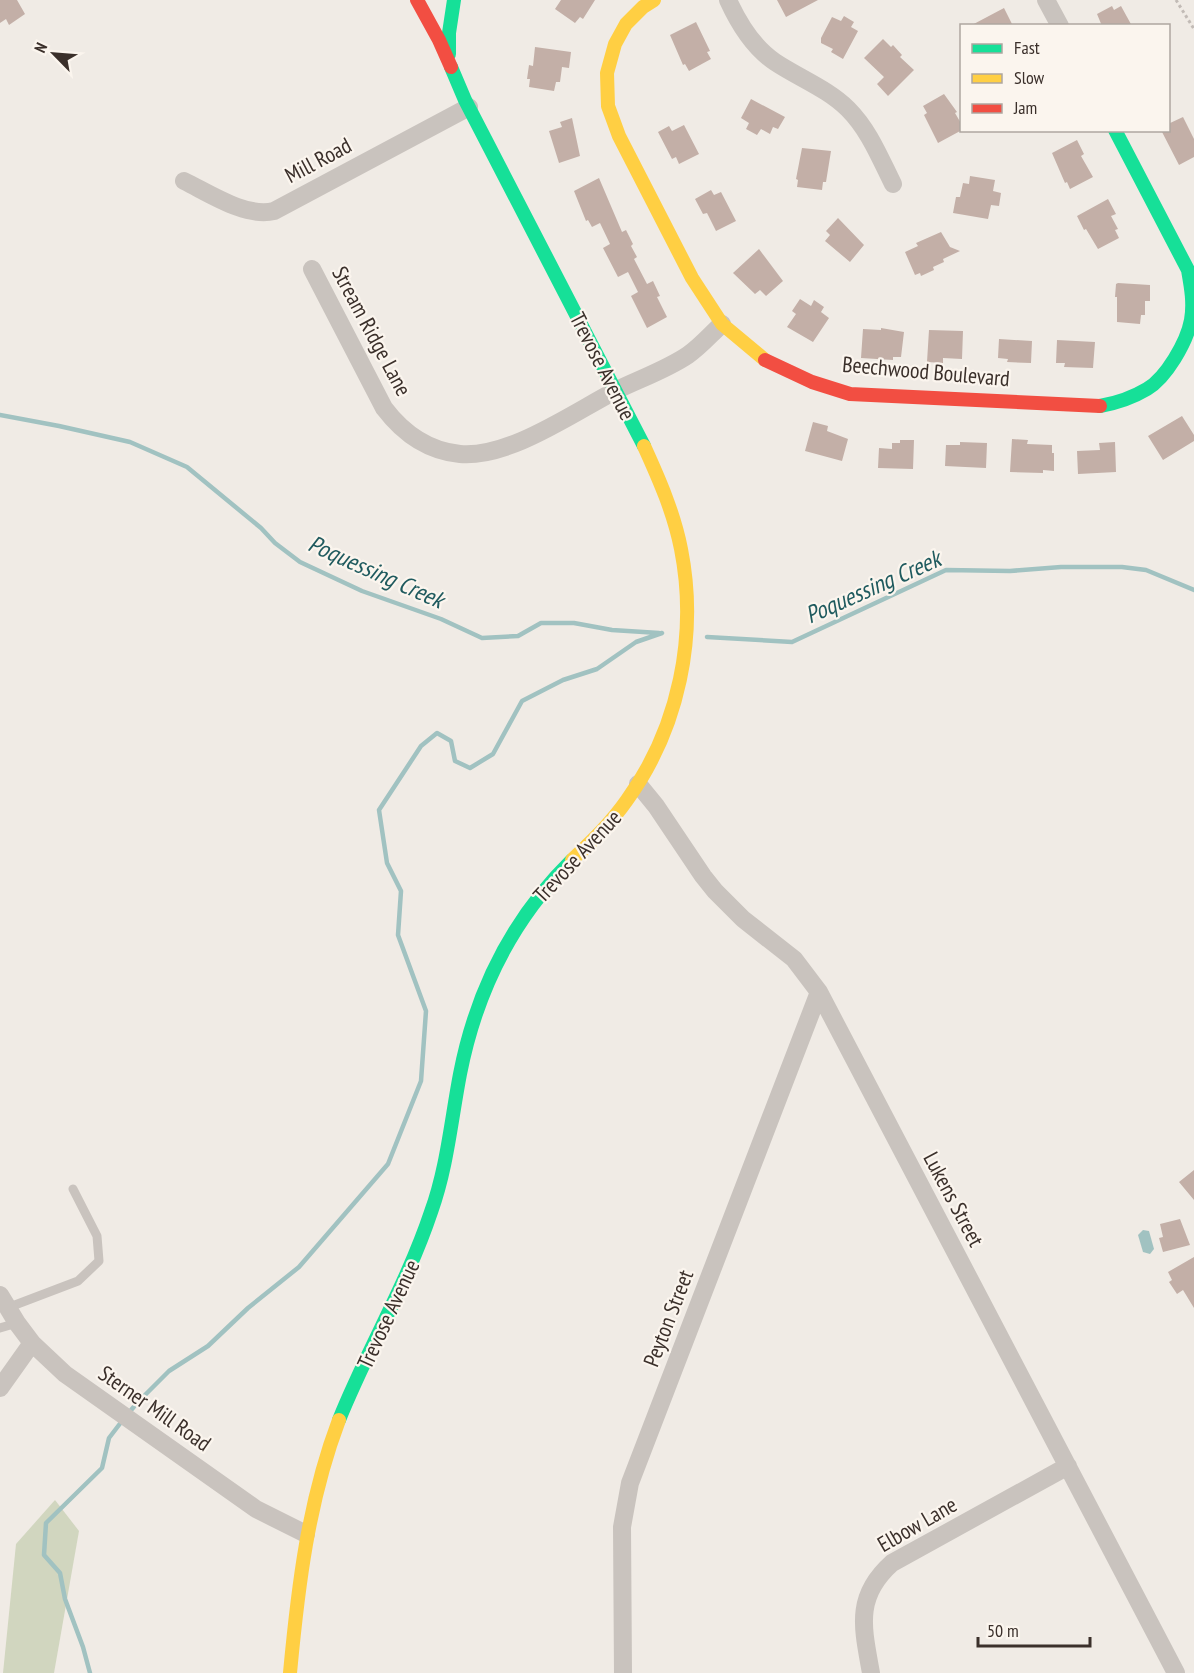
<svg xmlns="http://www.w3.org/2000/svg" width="1194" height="1673" viewBox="0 0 1194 1673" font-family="'PT Sans Narrow',sans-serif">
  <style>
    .green { fill: #d1d6bf }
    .water { fill: #a1c2c1 }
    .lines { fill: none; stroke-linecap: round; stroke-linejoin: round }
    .stream { stroke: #a1c2c1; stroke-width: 4.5 }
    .building { fill: #c3afa7 }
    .path { stroke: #c2bbb6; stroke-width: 3; stroke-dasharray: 3 3; stroke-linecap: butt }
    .lane { stroke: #c9c3be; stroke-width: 9 }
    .street { stroke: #c9c3be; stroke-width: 18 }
    .fast { stroke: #16e098; stroke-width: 14 }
    .slow { stroke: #ffcf43; stroke-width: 14 }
    .jam { stroke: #f24e42; stroke-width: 14 }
    .labels { text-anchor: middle; stroke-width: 4.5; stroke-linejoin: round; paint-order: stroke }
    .street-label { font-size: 22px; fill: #3b302b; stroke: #fbf5ee }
    .water-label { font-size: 24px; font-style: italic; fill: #1f5a5e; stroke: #fbf5ee }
  </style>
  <rect width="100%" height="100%" fill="#f0ebe5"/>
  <!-- green -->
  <path class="green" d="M55 1500 79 1531 54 1673H3L16 1544Z"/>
  <!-- water -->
  <path class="water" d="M1143 1230 1149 1231 1154 1249 1150 1254 1143 1252 1138 1235Z"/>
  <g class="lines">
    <!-- stream -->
    <path class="stream" d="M0 415 59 426 130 442 187 467 261 528 275 543 300 562 362 591 441 619 482 638 518 636 541 623H574L612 630 659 633
      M707 637 792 642 946 570 1010 571 1061 567H1122L1146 570 1194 590
      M127 1415 137 1403 169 1371 208 1346 248 1308 299 1267 388 1164 421 1081 426 1011 398 935 401 891 387 863 379 810 421 746 437 733 451 741 455 761 470 768 493 754 522 701 563 680 597 669 636 642 662 633
      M90 1673 83 1647 65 1599 60 1573 44 1555 46 1523 102 1468 109 1438 122 1421"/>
  </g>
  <!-- building -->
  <path class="building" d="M0 0H17L25 14 9 25 6 19 0 23Z
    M561 0H595L583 19 580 17 575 23 555 9Z
    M777 0H818L786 17Z
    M1112 6 1114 10 1121 6 1132 26H1102L1097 14Z
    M1004 8 1013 26H970Z
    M844 16 854 22 851 27 858 31 843 59 831 52 833 49 821 43V38L832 17 841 21Z
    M696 22 710 51 707 52 711 59 689 71 685 64 683 65 670 35Z
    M883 39 891 47 893 45 902 55 900 57 914 70 888 96 877 84 884 77 864 58Z
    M535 47 571 52 569 68 562 67 560 82H556L554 91 529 87 530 79H527L529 65 533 66Z
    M944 94 957 112 955 113 962 125V130L938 143 924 115 927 113 923 106Z
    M751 99 785 117 778 129 773 127 770 134 761 129 757 135 746 129 749 123 741 118Z
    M1183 117 1194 139V157L1179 165 1161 130H1168V124Z
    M572 118 580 156 559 163 549 131 562 127 560 122Z
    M684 125 699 154 679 164 676 157 672 159 658 132 669 126 672 131Z
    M1077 140 1084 154 1081 156 1093 177 1070 189 1067 182 1065 183 1052 153Z
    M802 148 831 151 826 182H823L822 190 797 187 798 180 796 179Z
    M970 176 995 180 993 191 1001 193 999 206 991 205 988 219 953 213 956 197H960L963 183 969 184Z
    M599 178 622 232 626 230 633 244 631 246 637 257 634 259 647 284 653 281 660 296 657 297 667 317 647 328 631 296 638 292 628 272 618 277 603 248 610 244 600 223 592 227 588 220 586 221 574 191Z
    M711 190 714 195 721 192 736 221 716 231 707 213 703 214 695 199Z
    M1108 199 1116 214 1111 216 1118 229 1115 230 1119 238 1098 249 1086 229 1084 230 1077 216Z
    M838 218 864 245 850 262 825 241 830 235 826 231Z
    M941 232 950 247 960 251 943 259 944 262 933 267 934 270 921 276 920 273 915 275 905 252 918 246 916 243Z
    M759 249 783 281 766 296 760 290 755 294 733 273Z
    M1118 283 1150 285V301H1145V315H1141L1140 324 1117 322V297H1115L1116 284Z
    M800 299 811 306 814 300 824 307 821 312 829 318 813 342 787 327 796 314 792 311Z
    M881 328 904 332 901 357H893V360L861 358 863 329 881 330Z
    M929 330 963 331 962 359 943 358V363L927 362Z
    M999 339 1032 341 1031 363 1007 362 1008 359 998 358Z
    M1057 340 1095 342 1093 368 1064 367 1065 363H1056Z
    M1182 416 1194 435V441L1163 460 1148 436Z
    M813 422 828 426 827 431 848 439 842 461 805 451Z
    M1012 439 1028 440 1027 444 1052 445V453H1054V471L1043 470V473L1010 472Z
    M900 440H914L913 469 878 468 879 448 892 449V443H900Z
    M960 442 987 443 986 468 945 466 946 445H960Z
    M1115 442 1116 472 1078 474 1077 451 1100 450 1099 443Z
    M1194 1170V1200L1179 1182Z
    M1180 1219 1190 1245 1163 1252 1159 1238 1163 1237 1160 1224Z
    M1194 1257V1308L1183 1290 1177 1294 1169 1282 1172 1280 1168 1272Z"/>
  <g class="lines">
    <!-- path -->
    <path class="path" d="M1176 0 1194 29"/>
    <!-- lane -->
    <path class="lane" d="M7 1308 78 1281 99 1261 97 1236 73 1189
      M0 1328 17 1323"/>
    <!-- street -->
    <path class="street" d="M728 0C738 22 754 48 775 62 799 78 828 89 848 109 869 130 880 158 893 184
      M1046 0 1060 26
      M184 181C209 193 246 218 274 211L469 107
      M312 269 384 408C403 433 428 451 460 454 509 458 571 414 615 391 639 379 666 370 688 355 701 346 711 334 722 324
      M638 784 656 806 703 876 715 891 743 919 794 959 819 992 1176 1673
      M0 1295 17 1323 32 1343 65 1374 256 1509 306 1534
      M0 1388 32 1343
      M623 1673 622 1527 630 1483 819 992
      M871 1673C863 1628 854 1597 892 1563L1068 1466"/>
    <!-- fast -->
    <path class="fast" d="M449 54V33L454 0
      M451 67 465 100 644 446
      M1100 406C1117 403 1132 398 1147 389 1166 378 1187 342 1191 320 1194 303 1191 287 1188 270L1115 130
      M339 1420C367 1350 407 1284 431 1212 447 1168 451 1121 460 1074 476 992 512 919 572 860"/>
    <!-- slow -->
    <path class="slow" d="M654 0 643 7 626 24 615 44 607 73 608 106 619 136 692 278 722 324 765 360
      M572 860C592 841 611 823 627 800 679 728 698 635 681 549 674 513 659 479 644 446
      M290 1673C298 1587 308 1502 339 1420"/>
    <!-- jam -->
    <path class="jam" d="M417 0 439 40 451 67
      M765 360 812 382 850 394 1100 406"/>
  </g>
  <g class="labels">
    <!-- street labels -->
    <g class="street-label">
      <text transform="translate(318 160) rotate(-28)" y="8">Mill Road</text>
      <text transform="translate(372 331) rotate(62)" y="8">Stream Ridge Lane</text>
      <text transform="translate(603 366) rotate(63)" y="8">Trevose Avenue</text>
      <text transform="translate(926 371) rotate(5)" y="8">Beechwood Boulevard</text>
      <text transform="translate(577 856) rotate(-47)" y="8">Trevose Avenue</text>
      <text transform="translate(954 1199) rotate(62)" y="8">Lukens Street</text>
      <text transform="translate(388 1314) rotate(-65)" y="8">Trevose Avenue</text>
      <text transform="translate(668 1318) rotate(-69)" y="8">Peyton Street</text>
      <text transform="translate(155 1408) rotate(35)" y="8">Sterner Mill Road</text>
      <text transform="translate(917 1524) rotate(-30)" y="8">Elbow Lane</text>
    </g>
    <!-- water labels -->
    <g class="water-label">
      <text transform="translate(376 572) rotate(24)" y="8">Poquessing Creek</text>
      <text transform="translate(873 587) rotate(-24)" y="8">Poquessing Creek</text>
    </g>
  </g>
  <!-- legend -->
  <rect x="960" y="24" width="210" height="108" fill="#fbf5ee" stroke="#aea6a0" stroke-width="1.5"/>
  <rect x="972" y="44" width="30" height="9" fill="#16e098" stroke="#aea6a0" stroke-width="1.5"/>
  <text x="1014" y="54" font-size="18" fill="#3b302b">Fast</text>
  <rect x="972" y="74" width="30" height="9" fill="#ffcf43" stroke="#aea6a0" stroke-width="1.5"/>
  <text x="1014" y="84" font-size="18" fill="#3b302b">Slow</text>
  <rect x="972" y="104" width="30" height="9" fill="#f24e42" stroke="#aea6a0" stroke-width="1.5"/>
  <text x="1014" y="114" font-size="18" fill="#3b302b">Jam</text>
  <!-- north arrow -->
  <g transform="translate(54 54) rotate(295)" stroke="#fbf5ee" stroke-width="4.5" paint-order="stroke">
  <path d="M0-4.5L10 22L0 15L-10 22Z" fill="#3b302b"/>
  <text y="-9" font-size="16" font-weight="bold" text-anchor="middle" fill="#3b302b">N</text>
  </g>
  <!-- scale -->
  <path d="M978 1637v9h112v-9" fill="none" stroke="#3b302b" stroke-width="3"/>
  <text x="987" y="1637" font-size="18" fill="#3b302b" stroke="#fbf5ee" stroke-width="4.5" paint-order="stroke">50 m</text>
</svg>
